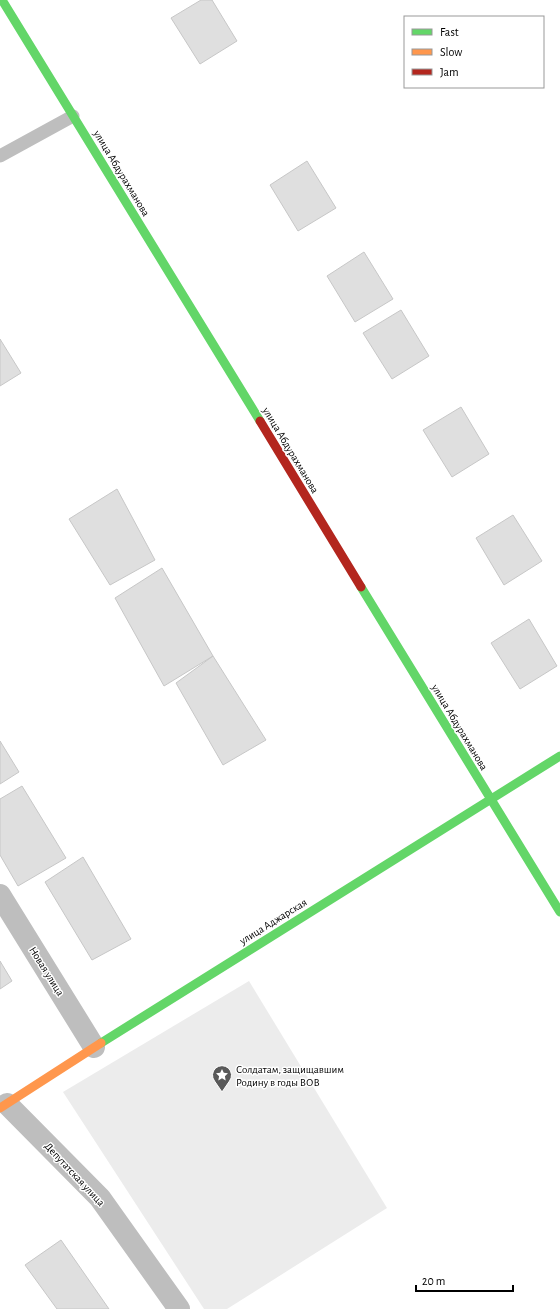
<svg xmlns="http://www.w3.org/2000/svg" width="560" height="1309" viewBox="0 0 560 1309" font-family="'Alegreya Sans',sans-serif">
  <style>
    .green { fill: #ececec }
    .building { fill: #dfdfdf; stroke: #c7c7c7 }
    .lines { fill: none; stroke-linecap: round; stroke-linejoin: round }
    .lane { stroke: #bebebe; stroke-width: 13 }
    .street { stroke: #bebebe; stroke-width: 22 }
    .fast { stroke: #63d668; stroke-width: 9 }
    .slow { stroke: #ff974d; stroke-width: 9 }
    .jam { stroke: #b3261e; stroke-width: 9 }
    .labels { text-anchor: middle; stroke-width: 3; stroke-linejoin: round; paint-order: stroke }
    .street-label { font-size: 11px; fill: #000; stroke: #fff }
    .poi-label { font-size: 11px; fill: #000; stroke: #fff; text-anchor: start }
  </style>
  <rect width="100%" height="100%" fill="#fff"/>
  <!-- green -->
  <path class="green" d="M249 981 387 1208 227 1309H204L63 1092Z"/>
  <!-- building -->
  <path class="building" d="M201 0H212L237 41 200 64 171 18Z
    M307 161 336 208 298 231 270 185Z
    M364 252 393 299 355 322 327 276Z
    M401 310 429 356 392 379 363 333Z
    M0 339 21 373 0 386Z
    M461 407 489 454 452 477 423 430Z
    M117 489 155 560 110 585 69 519Z
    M513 515 542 561 504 585 476 538Z
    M162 568 213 656 164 686 115 598Z
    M529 619 557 666 520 689 491 643Z
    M213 656 266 740 223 765 176 683Z
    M0 741 19 772 0 784Z
    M22 786 66 858 18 886 0 855V799Z
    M83 857 131 939 92 960 45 882Z
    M0 961 12 981 0 989Z
    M61 1240 109 1309H57L25 1265Z"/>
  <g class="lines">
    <!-- lane -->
    <path class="lane" d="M0 156 73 116"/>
    <!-- street -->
    <path class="street" d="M0 895 94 1047
      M7 1104 100 1198 179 1309"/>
    <!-- fast -->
    <path class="fast" d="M2 0 260 421
      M361 587 560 912
      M101 1043 560 756"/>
    <!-- slow -->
    <path class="slow" d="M0 1108 101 1043"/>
    <!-- jam -->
    <path class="jam" d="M260 421 361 587"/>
  </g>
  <!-- icons -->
  <defs>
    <g id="sight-pin" transform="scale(1)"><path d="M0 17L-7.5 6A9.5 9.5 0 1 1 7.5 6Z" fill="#595959" stroke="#fff"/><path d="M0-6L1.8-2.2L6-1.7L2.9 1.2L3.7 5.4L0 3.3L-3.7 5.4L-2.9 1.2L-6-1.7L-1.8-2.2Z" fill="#fff"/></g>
  </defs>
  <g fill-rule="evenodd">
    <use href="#sight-pin" x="222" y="1075"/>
  </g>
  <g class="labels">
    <!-- street labels -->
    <g class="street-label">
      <text transform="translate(122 173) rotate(59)" y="4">улица Абдурахманова</text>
      <text transform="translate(291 450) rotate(59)" y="4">улица Абдурахманова</text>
      <text transform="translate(460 727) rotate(59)" y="4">улица Абдурахманова</text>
      <text transform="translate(273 921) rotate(-32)" y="4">улица Аджарская</text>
      <text transform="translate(47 971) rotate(58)" y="4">Новая улица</text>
      <text transform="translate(75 1174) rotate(47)" y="4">Депутатская улица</text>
    </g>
    <!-- poi labels -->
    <g class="poi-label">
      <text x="236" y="1073">Солдатам, защищавшим<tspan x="236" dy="13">Родину в годы ВОВ</tspan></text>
    </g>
  </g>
  <!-- legend -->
  <rect x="404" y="16" width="140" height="72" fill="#ffffff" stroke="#999999"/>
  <rect x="412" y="29" width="20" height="6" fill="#63d668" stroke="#999999"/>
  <text x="440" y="36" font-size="12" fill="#000000">Fast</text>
  <rect x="412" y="49" width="20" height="6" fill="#ff974d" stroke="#999999"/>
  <text x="440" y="56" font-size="12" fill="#000000">Slow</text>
  <rect x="412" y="69" width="20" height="6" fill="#b3261e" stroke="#999999"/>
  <text x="440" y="76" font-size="12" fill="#000000">Jam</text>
  <!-- scale -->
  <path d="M416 1285v6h97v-6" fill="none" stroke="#000000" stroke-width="2"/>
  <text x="422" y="1285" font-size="12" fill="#000000" stroke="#ffffff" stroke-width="3" paint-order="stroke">20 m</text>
</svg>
